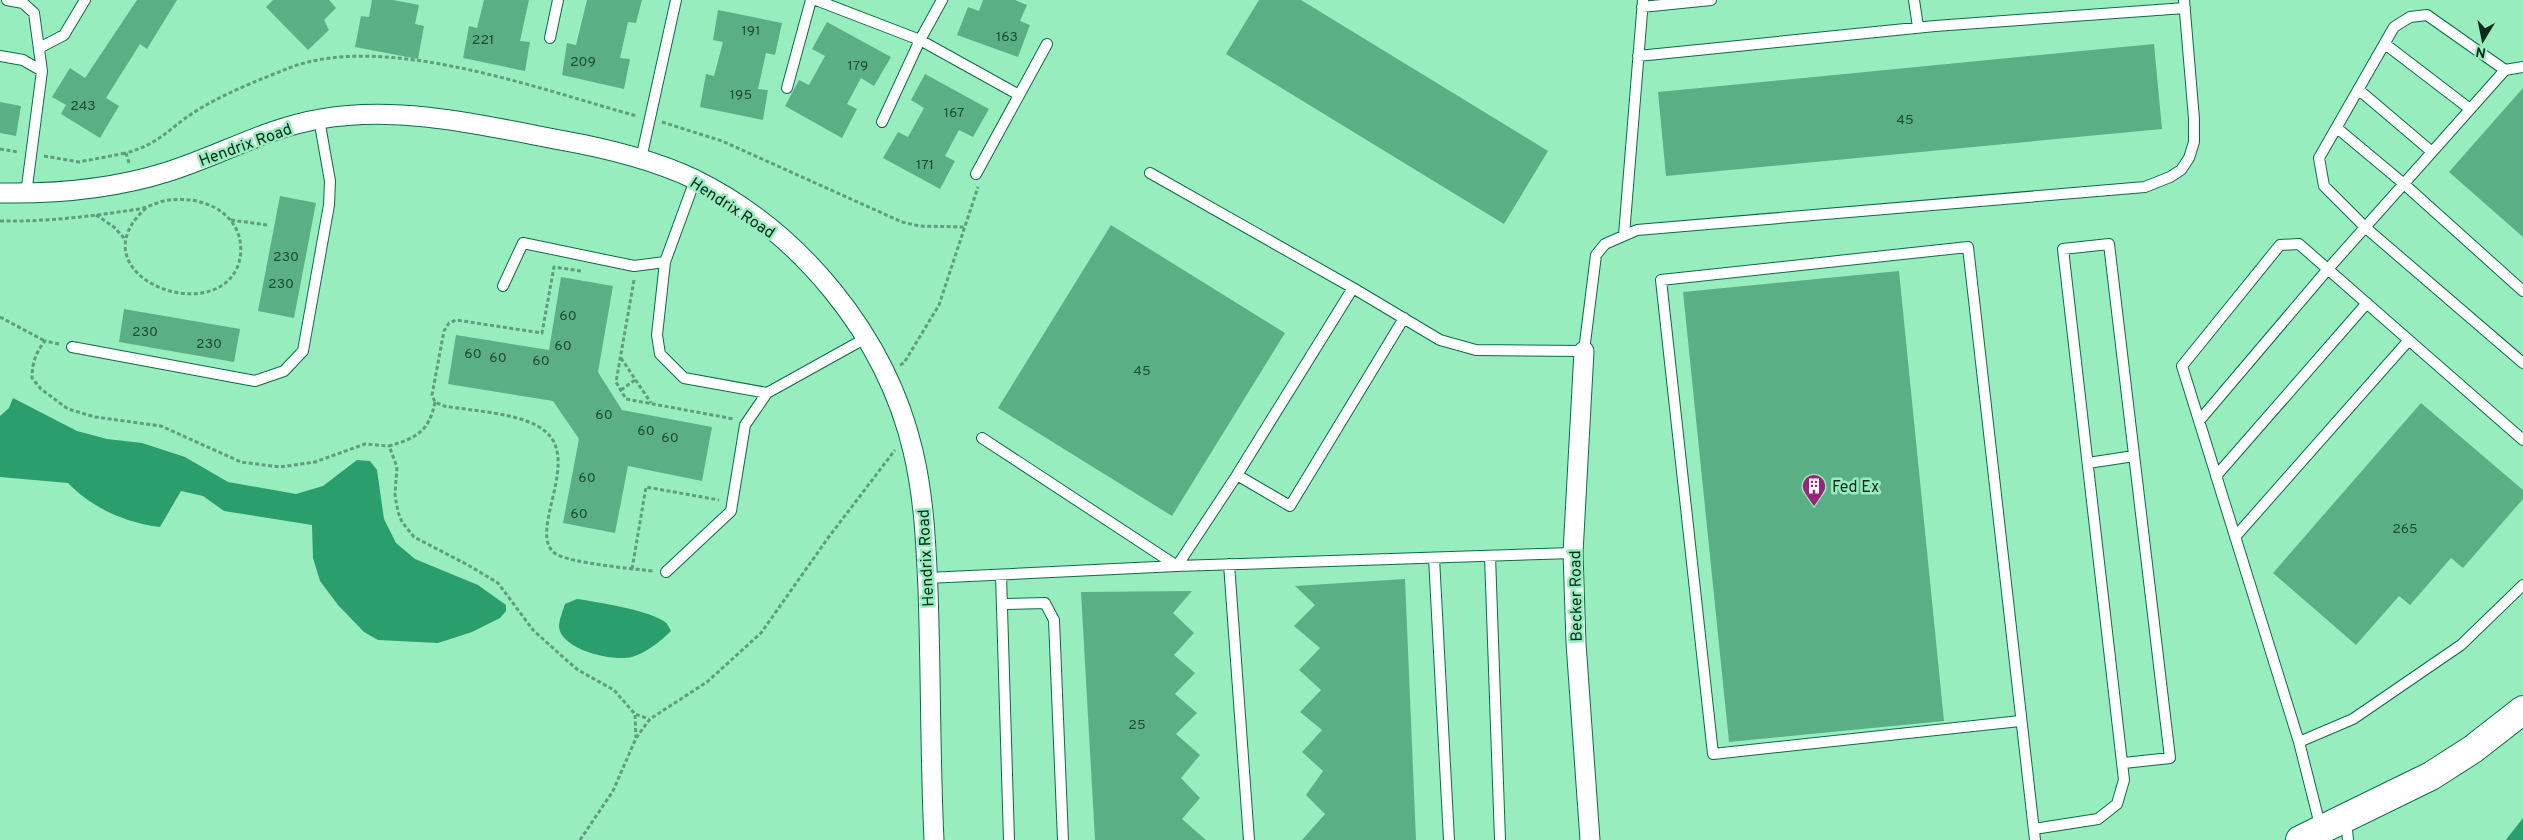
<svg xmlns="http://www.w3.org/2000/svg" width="2523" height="840" viewBox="0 0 2523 840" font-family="Overpass,sans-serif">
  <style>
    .water { fill: #2a9e6c }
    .building { fill: #5baf84 }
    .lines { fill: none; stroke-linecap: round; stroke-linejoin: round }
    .lane-casing { stroke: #096d46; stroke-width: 12 }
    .street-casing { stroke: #096d46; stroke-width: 21 }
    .secondary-casing { stroke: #096d46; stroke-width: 30 }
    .path { stroke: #5d9e7c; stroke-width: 3; stroke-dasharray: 4 2.5; stroke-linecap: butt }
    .lane { stroke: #fff; stroke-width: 10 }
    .street { stroke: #fff; stroke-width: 19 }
    .secondary { stroke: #fff; stroke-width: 28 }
    .labels { text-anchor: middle; stroke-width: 5; stroke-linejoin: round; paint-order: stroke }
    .number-label { font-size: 14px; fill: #1b4c35 }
    .street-label { font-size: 16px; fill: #062b1b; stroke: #98edbf }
    .poi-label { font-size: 16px; fill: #062b1b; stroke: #98edbf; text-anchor: start }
  </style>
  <rect width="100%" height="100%" fill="#98edbf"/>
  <!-- water -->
  <path class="water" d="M13 398 77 431 107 439 142 443 185 457 228 482 296 494 323 486 357 460 370 461 377 470 384 519 396 543 415 559 478 585 506 605V611L500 618 472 632 438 643 378 640 364 632 338 605 320 581 313 558 312 525 224 511 203 496 181 491 160 527C126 523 92 508 68 483L0 477V416L9 408Z
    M577 599C597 602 649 610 665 622 668 624 669 628 671 631 660 642 647 652 632 657 614 662 561 650 559 627 559 620 563 610 565 604Z
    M2523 818V840H2506L2508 837Z"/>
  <!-- building -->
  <path class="building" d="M137 0H177L147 49 140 44 106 98 119 106 100 138 61 114 66 105 52 97 70 68 85 78Z
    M273 0H329L336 8 324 20 329 30 308 50 266 7Z
    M372 0H393L419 5 415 24 424 26 418 59 355 47 361 16 369 17Z
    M484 0H529L520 41 530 42 525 71 463 58 469 26 477 28Z
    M587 0H642L636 23 628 22 620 58 630 59 624 89 562 75 567 43 576 45Z
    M983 0H1015L1027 5 1020 21 1030 25 1018 57 957 35 968 7 979 11Z
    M1259 0H1301L1548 151 1504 224 1226 54Z
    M718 10 782 23 775 55 766 53 758 89 768 90 763 120 700 107 706 74 714 76 723 42 713 40Z
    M827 22 891 57 874 86 861 78 847 104 857 109 842 138 785 106 799 80 809 85 825 56 812 49Z
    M2154 44 2162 129 1666 176 1658 92Z
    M925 74 989 109 973 137 959 130 945 156 955 161 940 189 883 158 898 132 908 137 924 108 911 100Z
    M2523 88V237L2449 172Z
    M0 102 21 106 16 136 0 133Z
    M280 196 316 203 294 318 258 311Z
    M1111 225 1285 333 1172 516 998 408Z
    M1899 271 1944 721 1729 742 1683 292Z
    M561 277 613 286 598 372 622 410 712 427 702 481 628 466 615 533 563 523 579 439 553 401 448 384 456 335 549 350Z
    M124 309 240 329 234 362 119 342Z
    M2421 403 2523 490V499L2463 568 2451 558 2410 605 2399 596 2356 645 2273 573Z
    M1405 579 1416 840H1302L1325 814 1306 795 1323 771 1302 752 1322 730 1300 712 1321 690 1299 670 1320 648 1294 626 1315 605 1295 586Z
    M1192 591 1173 613 1194 633 1174 655 1195 673 1175 694 1197 713 1176 734 1200 755 1181 778 1200 798 1182 819 1206 840H1095L1081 592Z"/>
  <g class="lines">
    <!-- lane casing -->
    <g class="lane-casing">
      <path id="lane" d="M7 0 23 3 34 13 42 71 26 194
        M816 0 920 40 1019 95
        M1914 0 1918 27
        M1642 7 1711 0
        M550 38 558 0
        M2385 44 2470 109
        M39 48 64 35 85 0
        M0 56 23 60 42 71
        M1638 56 1935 26 2185 8
        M2505 70 2427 15 2410 17 2394 27 2319 158 2324 186 2366 228 2523 363
        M787 88 811 0
        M2359 90 2432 152
        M882 122 920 40 942 0
        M2337 128 2404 184 2523 291
        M641 159 676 0
        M1150 173 1353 288 1440 340 1476 350 1584 351 1596 255 1605 244 1637 230 2145 187 2170 177 2181 170 2189 158 2194 142V119L2184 0
        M976 174 1047 44
        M695 180 665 262 657 335 660 354 684 378 767 393
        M1624 235 1643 0
        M503 286 523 243 634 266 665 262
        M72 347 255 381 284 371 303 351 329 205 330 181 319 119
        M2199 421 2328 269 2505 70 2523 67
        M982 438 1177 566 1237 475 1353 288
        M2088 463 2134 456
        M1237 475 1290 506 1404 318
        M2216 476 2367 303
        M2235 537 2409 340
        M1490 556 1500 840
        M1434 558 1449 840
        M1229 564 1249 840
        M666 572 731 511 745 425 767 393 866 338
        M1001 575 1009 840
        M927 578 1177 566 1573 553
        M1002 604 1045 603 1054 620 1063 840
        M2020 721 1713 754 1661 280 1968 247 2035 840
        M2299 742 2353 719 2461 645 2523 585
        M2346 820 2348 840
        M2034 829 2098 819 2117 804 2124 780 2063 249 2109 244 2170 758 2124 763
        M2321 829 2299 742 2182 366 2280 245 2299 244 2523 440"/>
    </g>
    <!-- street casing -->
    <g class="street-casing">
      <path id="street" d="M0 193C56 194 113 189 167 172 219 156 266 128 320 119 400 105 481 125 560 140 605 148 652 159 694 179 800 231 886 336 913 451 924 497 926 544 928 590 931 673 930 757 934 840
        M1584 351 1573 553 1576 643 1590 840"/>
    </g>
    <!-- secondary casing -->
    <g class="secondary-casing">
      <path id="secondary" d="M2300 840 2431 776 2473 749 2523 710"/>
    </g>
    <!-- path -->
    <path class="path" d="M662 122 722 141 902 222 919 226 964 227
      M0 149 18 152
      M44 156 79 162 126 153
      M129 163 126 153C159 144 167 130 193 113 220 95 259 80 289 68 384 31 541 90 637 116
      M96 215 114 227 125 239
      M231 220 267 225
      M0 221C47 222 93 216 139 209 146 208 151 205 157 203 167 199 180 199 191 200 211 203 230 213 238 233 242 245 242 258 236 270 206 327 75 272 146 208
      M581 271 554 267 542 333 456 320 449 323 444 331 432 395 435 402 444 406C472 411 525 413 546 432 581 462 526 535 556 554 570 563 634 569 653 571
      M634 280 616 382 626 399 734 419
      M0 317 45 341
      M59 344 45 341C36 352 32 363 32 378L41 389 68 409 95 417 161 426 241 462 280 467 315 462 365 444 389 446
      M621 358 651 403
      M900 365 904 363 939 305 978 187
      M621 390 635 380
      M435 402C429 432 416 438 389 446L397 467 395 495 398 512 402 522 414 537 468 565 498 583 533 630 564 658 578 670 614 690 635 714 649 719
      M632 569 646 487 719 500
      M635 715 636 738
      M580 840 613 791 636 738 650 719 707 682 761 633 828 538 895 450"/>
    <!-- lane -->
    <use href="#lane" class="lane"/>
    <!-- street -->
    <use href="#street" class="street"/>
    <!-- secondary -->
    <use href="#secondary" class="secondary"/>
  </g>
  <!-- icons -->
  <defs>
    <g id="building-pin" transform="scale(1.25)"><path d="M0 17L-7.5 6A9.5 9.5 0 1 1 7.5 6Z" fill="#9a237e" stroke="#98edbf"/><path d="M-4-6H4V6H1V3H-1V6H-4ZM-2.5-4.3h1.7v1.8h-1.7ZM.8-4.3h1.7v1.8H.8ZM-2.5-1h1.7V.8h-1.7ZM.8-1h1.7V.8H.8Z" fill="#fff"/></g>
  </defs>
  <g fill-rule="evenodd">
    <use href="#building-pin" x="1814" y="486"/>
  </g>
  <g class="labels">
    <!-- number labels -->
    <g class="number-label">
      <text x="751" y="35">191</text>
      <text x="1007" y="41">163</text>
      <text x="483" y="44">221</text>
      <text x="583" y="66">209</text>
      <text x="858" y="70">179</text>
      <text x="741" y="99">195</text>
      <text x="83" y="110">243</text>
      <text x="954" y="117">167</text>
      <text x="1905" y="124">45</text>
      <text x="925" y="169">171</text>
      <text x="286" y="261">230</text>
      <text x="281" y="288">230</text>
      <text x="568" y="320">60</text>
      <text x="145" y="336">230</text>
      <text x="209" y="348">230</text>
      <text x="563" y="350">60</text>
      <text x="473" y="358">60</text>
      <text x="498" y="362">60</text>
      <text x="541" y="365">60</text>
      <text x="1142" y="375">45</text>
      <text x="604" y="419">60</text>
      <text x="646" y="435">60</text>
      <text x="670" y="442">60</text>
      <text x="587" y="482">60</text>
      <text x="579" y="518">60</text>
      <text x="2405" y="533">265</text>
      <text x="1137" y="729">25</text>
    </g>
    <!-- street labels -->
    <g class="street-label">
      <text transform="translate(245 144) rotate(-20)" y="6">Hendrix Road</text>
      <text transform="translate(733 207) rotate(33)" y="6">Hendrix Road</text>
      <text transform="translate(925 558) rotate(-93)" y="6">Hendrix Road</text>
      <text transform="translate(1575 596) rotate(-91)" y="6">Becker Road</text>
    </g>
    <!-- poi labels -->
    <g class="poi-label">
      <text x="1832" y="492">Fed Ex</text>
    </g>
  </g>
  <!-- north arrow -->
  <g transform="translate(2483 40) rotate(190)" stroke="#98edbf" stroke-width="4" paint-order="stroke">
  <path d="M0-4L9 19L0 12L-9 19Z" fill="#062b1b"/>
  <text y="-8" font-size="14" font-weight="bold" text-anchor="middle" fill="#062b1b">N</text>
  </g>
</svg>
